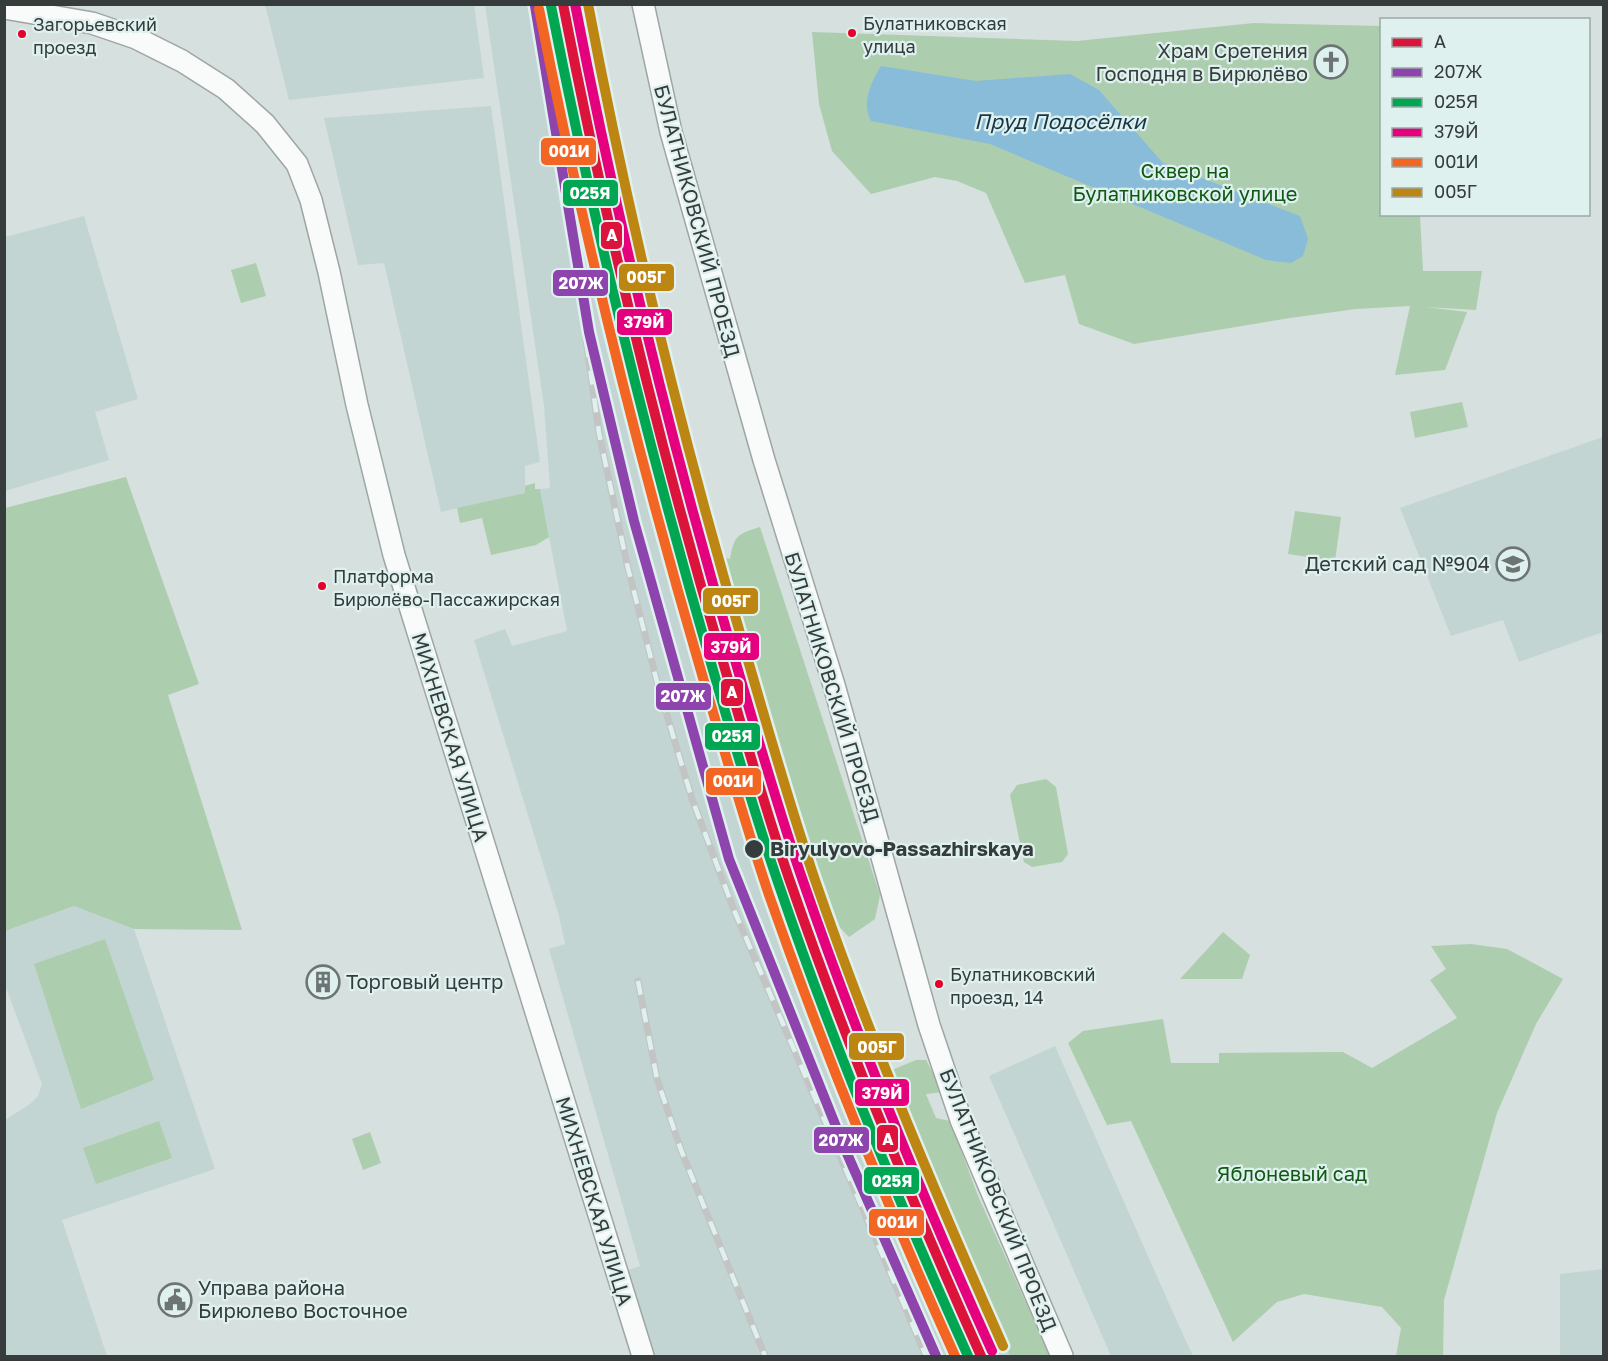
<svg xmlns="http://www.w3.org/2000/svg" width="1608" height="1361" viewBox="0 0 1608 1361" font-family="'Golos Text',sans-serif">
  <style>
    .built { fill: #c3d5d3 }
    .green { fill: #adcdaf }
    .water { fill: #89bcd8 }
    .lines { fill: none; stroke-linecap: round; stroke-linejoin: round }
    .minor-casing { stroke: #9ea6a4; stroke-width: 24 }
    .minor { stroke: #f9fafa; stroke-width: 21 }
    .rail-casing { stroke: #c2c5c4; stroke-width: 7 }
    .rail { stroke: #dff1ef; stroke-width: 4.5; stroke-dasharray: 14; stroke-linecap: butt }
    .rail-1-casing { stroke: #dff1ef; stroke-width: 15 }
    .rail-2-casing { stroke: #dff1ef; stroke-width: 15 }
    .rail-3-casing { stroke: #dff1ef; stroke-width: 15 }
    .rail-4-casing { stroke: #dff1ef; stroke-width: 15 }
    .rail-5-casing { stroke: #dff1ef; stroke-width: 15 }
    .rail-6-casing { stroke: #dff1ef; stroke-width: 15 }
    .rail-1 { stroke: #dc143c; stroke-width: 10 }
    .rail-2 { stroke: #8e44ad; stroke-width: 10 }
    .rail-3 { stroke: #00a651; stroke-width: 10 }
    .rail-4 { stroke: #e5007d; stroke-width: 10 }
    .rail-5 { stroke: #f26522; stroke-width: 10 }
    .rail-6 { stroke: #bd8612; stroke-width: 10 }
    .bus-dot { fill: #e4002b; stroke: #dff1ef; stroke-width: 2 }
    .stop-dot { fill: #353c3b; stroke: #dff1ef; stroke-width: 2 }
    .labels { text-anchor: middle; stroke-width: 4.5; stroke-linejoin: round; paint-order: stroke }
    .bus-label { font-size: 18px; fill: #353c3b; stroke: #dff1ef; text-anchor: start }
    .poi-label { font-size: 20px; fill: #353c3b; stroke: #dff1ef; text-anchor: end }
    .park-label { font-size: 20px; fill: #115813; stroke: #dff1ef }
    .street-label { font-size: 20px; fill: #353c3b; stroke: #dff1ef }
    .stop-label { font-size: 20px; font-weight: bold; fill: #353c3b; stroke: #dff1ef; text-anchor: start }
    .water-label { font-size: 21px; font-style: italic; fill: #163647; stroke: #dff1ef }
    .line-badge { stroke: #dff1ef; stroke-width: 2 }
    .badge-label { font-size: 16px; text-anchor: middle; font-weight: bold; fill: #fff }
  </style>
  <rect width="100%" height="100%" fill="#d6e0de"/>
  <!-- built -->
  <path class="built" d="M265 5H474L484 78 289 100Z
    M485 5H582L589 54 648 258 634 280 681 470 706 553 732 580 753 657 782 792 918 1157 1010 1356H654L628 1270 640 1266 549 949 565 944 559 916 474 640 505 629 512 646 567 631 540 489 550 488 544 406Z
    M491 106 540 462 525 466V493L441 512 384 263 358 265 324 118Z
    M84 216 138 399 95 412 109 460 5 491V237Z
    M1603 437V632L1519 662 1503 620 1451 636 1400 508Z
    M74 906 134 929 215 1169 62 1220 107 1356H5V1120L30 1104 38 1096 42 1084 5 985V931Z
    M1055 1046 1175 1317 1193 1356H1111L989 1076Z
    M1603 1269V1356H1560V1274Z"/>
  <!-- green -->
  <path class="green" d="M1254 23 1381 26 1382 214 1420 215 1423 271H1482L1476 310 1426 307 1467 312 1445 370 1395 375 1410 306 1356 309 1290 318 1134 344 1079 324 1065 275 1025 283 986 193 957 181 935 177 871 194 832 151 819 104 812 32 1077 41Z
    M256 263 266 296 241 303 231 270Z
    M1462 402 1468 427 1415 438 1410 412Z
    M126 477 199 684 168 695 242 930 134 929 74 906 5 931V508Z
    M535 483V489H540L549 537 536 545 491 555 482 518 460 523 457 508 525 493V486Z
    M1295 511 1341 517 1335 561 1288 554Z
    M760 527 880 895 875 919 849 937 826 913 782 792 753 657 732 580 706 553 701 536H716L720 556 730 559C734 536 737 534 760 527Z
    M1046 779 1056 787 1068 854 1062 862 1032 867 1024 862 1010 795 1017 785Z
    M1223 932 1250 955 1242 979H1180Z
    M105 939 154 1080 81 1109 34 964Z
    M1471 944 1507 949 1563 979 1536 1024 1497 1113 1444 1300 1443 1356H1396L1401 1328 1382 1307 1304 1294 1277 1302 1233 1342 1131 1121 1107 1125 1068 1043 1083 1031 1163 1019 1171 1063H1219V1053L1343 1052 1372 1068 1457 1018 1430 980 1446 969 1431 946Z
    M916 1060H926L943 1092 926 1094 936 1118 950 1121 978 1196 1050 1356H1010L918 1157 885 1073Z
    M159 1121 172 1158 96 1184 83 1148Z
    M370 1132 381 1163 363 1170 352 1139Z"/>
  <!-- water -->
  <path class="water" d="M881 66 976 81 1070 74 1099 90 1163 163 1300 216 1308 239 1303 256 1291 263 1266 260 990 144 871 121C861 103 871 82 881 66Z"/>
  <g class="lines">
    <!-- minor casing -->
    <g class="minor-casing">
      <path id="minor" d="M643 4 671 132 764 460 834 685 929 1025 961 1120 1062 1356
        M4 8 92 23 136 38 182 61 226 89 265 124 297 164 311 200 329 272 357 405 394 555 643 1356"/>
    </g>
    <!-- minor -->
    <use href="#minor" class="minor"/>
    <!-- rail casing -->
    <g class="rail-casing">
      <path id="rail" d="M571 232 599 433 627 564 657 682 692 799 734 910 926 1356
        M638 981 657 1079 681 1150 765 1356"/>
    </g>
    <!-- rail -->
    <use href="#rail" class="rail"/>
    <!-- rail-1 casing -->
    <g class="rail-1-casing">
      <path id="rail-1" d="M563 4C606 226 659 445 723 662 745 737 766 813 792 887 847 1046 912 1202 981 1356"/>
    </g>
    <!-- rail-2 casing -->
    <g class="rail-2-casing">
      <path id="rail-2" d="M535 6 589 332 634 521 729 859 845 1149 936 1356"/>
    </g>
    <!-- rail-3 casing -->
    <g class="rail-3-casing">
      <path id="rail-3" d="M551 6C595 230 649 451 713 670 734 743 755 816 780 888 834 1047 899 1203 968 1356"/>
    </g>
    <!-- rail-4 casing -->
    <g class="rail-4-casing">
      <path id="rail-4" d="M575 4C618 225 671 444 735 660 757 735 778 810 804 884 859 1043 923 1198 992 1351"/>
    </g>
    <!-- rail-5 casing -->
    <g class="rail-5-casing">
      <path id="rail-5" d="M539 9C583 232 637 453 701 671 723 746 744 821 769 895 824 1052 887 1205 955 1356"/>
    </g>
    <!-- rail-6 casing -->
    <g class="rail-6-casing">
      <path id="rail-6" d="M588 4C630 225 683 442 747 657 769 732 790 807 815 880 870 1039 935 1193 1003 1346"/>
    </g>
    <!-- rail-1 -->
    <use href="#rail-1" class="rail-1"/>
    <!-- rail-2 -->
    <use href="#rail-2" class="rail-2"/>
    <!-- rail-3 -->
    <use href="#rail-3" class="rail-3"/>
    <!-- rail-4 -->
    <use href="#rail-4" class="rail-4"/>
    <!-- rail-5 -->
    <use href="#rail-5" class="rail-5"/>
    <!-- rail-6 -->
    <use href="#rail-6" class="rail-6"/>
  </g>
  <!-- icons -->
  <defs>
    <g id="church-ring" transform="scale(1.725)"><circle r="9.5" fill="#dff1ef" stroke="#6d7574" stroke-width="1.5"/><path d="M-1.2-6h2.4v3.5h3.3v2.4h-3.3V6h-2.4V-.1h-3.3v-2.4h3.3Z" fill="#6d7574"/></g>
    <g id="school-ring" transform="scale(1.725)"><circle r="9.5" fill="#dff1ef" stroke="#6d7574" stroke-width="1.5"/><path d="M0-5L7-2L0 1L-7-2ZM-4 1L0 2.5L4 1V4Q0 6-4 4Z" fill="#6d7574"/></g>
    <g id="building-ring" transform="scale(1.725)"><circle r="9.5" fill="#dff1ef" stroke="#6d7574" stroke-width="1.5"/><path d="M-4-6H4V6H1V3H-1V6H-4ZM-2.5-4.3h1.7v1.8h-1.7ZM.8-4.3h1.7v1.8H.8ZM-2.5-1h1.7V.8h-1.7ZM.8-1h1.7V.8H.8Z" fill="#6d7574"/></g>
    <g id="civic-ring" transform="scale(1.725)"><circle r="9.5" fill="#dff1ef" stroke="#6d7574" stroke-width="1.5"/><path d="M-.6-6.5H3V-4.5H.6V-3L4-1V1h2V6H-6V1h2V-1L-.6-3ZM-1.2 2.5V6h2.4V2.5Z" fill="#6d7574"/></g>
  </defs>
  <g fill-rule="evenodd">
    <use href="#church-ring" x="1331" y="62"/>
    <use href="#school-ring" x="1513" y="564"/>
    <use href="#building-ring" x="323" y="982"/>
    <use href="#civic-ring" x="175" y="1300"/>
  </g>
  <!-- markers -->
  <g class="bus-dot">
    <circle cx="852" cy="33" r="5"/>
    <circle cx="22" cy="34" r="5"/>
    <circle cx="322" cy="586" r="5"/>
    <circle cx="939" cy="984" r="5"/>
  </g>
  <circle class="stop-dot" cx="754" cy="849" r="10"/>
  <g class="labels">
    <!-- bus labels -->
    <g class="bus-label">
      <text x="863" y="30">Булатниковская<tspan x="863" dy="23">улица</tspan></text>
      <text x="33" y="31">Загорьевский<tspan x="33" dy="23">проезд</tspan></text>
      <text x="333" y="583">Платформа<tspan x="333" dy="23">Бирюлёво-Пассажирская</tspan></text>
      <text x="950" y="981">Булатниковский<tspan x="950" dy="23">проезд, 14</tspan></text>
    </g>
    <!-- poi labels -->
    <g class="poi-label">
      <text x="1308" y="58">Храм Сретения<tspan x="1308" dy="23">Господня в Бирюлёво</tspan></text>
      <text x="1490" y="571">Детский сад №904</text>
      <text x="346" y="989" text-anchor="start">Торговый центр</text>
      <text x="198" y="1295" text-anchor="start">Управа района<tspan x="198" dy="23">Бирюлево Восточное</tspan></text>
    </g>
    <!-- park labels -->
    <g class="park-label">
      <text x="1185" y="178">Сквер на<tspan x="1185" dy="23">Булатниковской улице</tspan></text>
      <text x="1292" y="1181">Яблоневый сад</text>
    </g>
    <!-- street labels -->
    <g class="street-label">
      <text transform="translate(697 221) rotate(75)" y="7">БУЛАТНИКОВСКИЙ ПРОЕЗД</text>
      <text transform="translate(832 687) rotate(73)" y="7">БУЛАТНИКОВСКИЙ ПРОЕЗД</text>
      <text transform="translate(450 737) rotate(73)" y="7">МИХНЕВСКАЯ УЛИЦА</text>
      <text transform="translate(998 1200) rotate(68)" y="7">БУЛАТНИКОВСКИЙ ПРОЕЗД</text>
      <text transform="translate(594 1201) rotate(73)" y="7">МИХНЕВСКАЯ УЛИЦА</text>
    </g>
    <!-- stop labels -->
    <g class="stop-label">
      <text x="770" y="856">Biryulyovo-Passazhirskaya</text>
    </g>
    <!-- water labels -->
    <g class="water-label">
      <text x="1060" y="129">Пруд Подосёлки</text>
    </g>
  </g>
  <g class="line-badge">
    <rect x="540" y="137" width="57" height="29" rx="6" fill="#f26522"/>
    <rect x="562" y="179" width="57" height="28" rx="6" fill="#00a651"/>
    <rect x="600" y="221" width="23" height="29" rx="6" fill="#dc143c"/>
    <rect x="618" y="263" width="57" height="29" rx="6" fill="#bd8612"/>
    <rect x="552" y="269" width="57" height="28" rx="6" fill="#8e44ad"/>
    <rect x="616" y="308" width="57" height="28" rx="6" fill="#e5007d"/>
    <rect x="702" y="587" width="57" height="28" rx="6" fill="#bd8612"/>
    <rect x="703" y="632" width="57" height="29" rx="6" fill="#e5007d"/>
    <rect x="720" y="678" width="24" height="29" rx="6" fill="#dc143c"/>
    <rect x="655" y="682" width="57" height="29" rx="6" fill="#8e44ad"/>
    <rect x="704" y="722" width="57" height="29" rx="6" fill="#00a651"/>
    <rect x="705" y="767" width="57" height="29" rx="6" fill="#f26522"/>
    <rect x="848" y="1032" width="57" height="29" rx="6" fill="#bd8612"/>
    <rect x="854" y="1078" width="56" height="29" rx="6" fill="#e5007d"/>
    <rect x="876" y="1124" width="23" height="29" rx="6" fill="#dc143c"/>
    <rect x="813" y="1126" width="57" height="28" rx="6" fill="#8e44ad"/>
    <rect x="863" y="1166" width="57" height="29" rx="6" fill="#00a651"/>
    <rect x="868" y="1208" width="57" height="29" rx="6" fill="#f26522"/>
  </g>
  <g class="badge-label">
    <text x="569" y="157">001И</text>
    <text x="590" y="199">025Я</text>
    <text x="612" y="241">A</text>
    <text x="646" y="283">005Г</text>
    <text x="581" y="289">207Ж</text>
    <text x="644" y="328">379Й</text>
    <text x="731" y="607">005Г</text>
    <text x="731" y="653">379Й</text>
    <text x="732" y="698">A</text>
    <text x="683" y="702">207Ж</text>
    <text x="732" y="742">025Я</text>
    <text x="733" y="787">001И</text>
    <text x="877" y="1053">005Г</text>
    <text x="882" y="1099">379Й</text>
    <text x="888" y="1145">A</text>
    <text x="841" y="1146">207Ж</text>
    <text x="892" y="1187">025Я</text>
    <text x="897" y="1228">001И</text>
  </g>
  <!-- border -->
  <rect width="1608" height="1361" fill="none" stroke="#353c3b" stroke-width="12"/>
  <!-- legend -->
  <rect x="1380" y="18" width="210" height="198" fill="#dff1ef" stroke="#9ba9a7" stroke-width="1.5"/>
  <rect x="1392" y="38" width="30" height="9" fill="#dc143c" stroke="#9ba9a7" stroke-width="1.5"/>
  <text x="1434" y="48" font-size="18" fill="#353c3b">A</text>
  <rect x="1392" y="68" width="30" height="9" fill="#8e44ad" stroke="#9ba9a7" stroke-width="1.5"/>
  <text x="1434" y="78" font-size="18" fill="#353c3b">207Ж</text>
  <rect x="1392" y="98" width="30" height="9" fill="#00a651" stroke="#9ba9a7" stroke-width="1.5"/>
  <text x="1434" y="108" font-size="18" fill="#353c3b">025Я</text>
  <rect x="1392" y="128" width="30" height="9" fill="#e5007d" stroke="#9ba9a7" stroke-width="1.5"/>
  <text x="1434" y="138" font-size="18" fill="#353c3b">379Й</text>
  <rect x="1392" y="158" width="30" height="9" fill="#f26522" stroke="#9ba9a7" stroke-width="1.5"/>
  <text x="1434" y="168" font-size="18" fill="#353c3b">001И</text>
  <rect x="1392" y="188" width="30" height="9" fill="#bd8612" stroke="#9ba9a7" stroke-width="1.5"/>
  <text x="1434" y="198" font-size="18" fill="#353c3b">005Г</text>
</svg>
